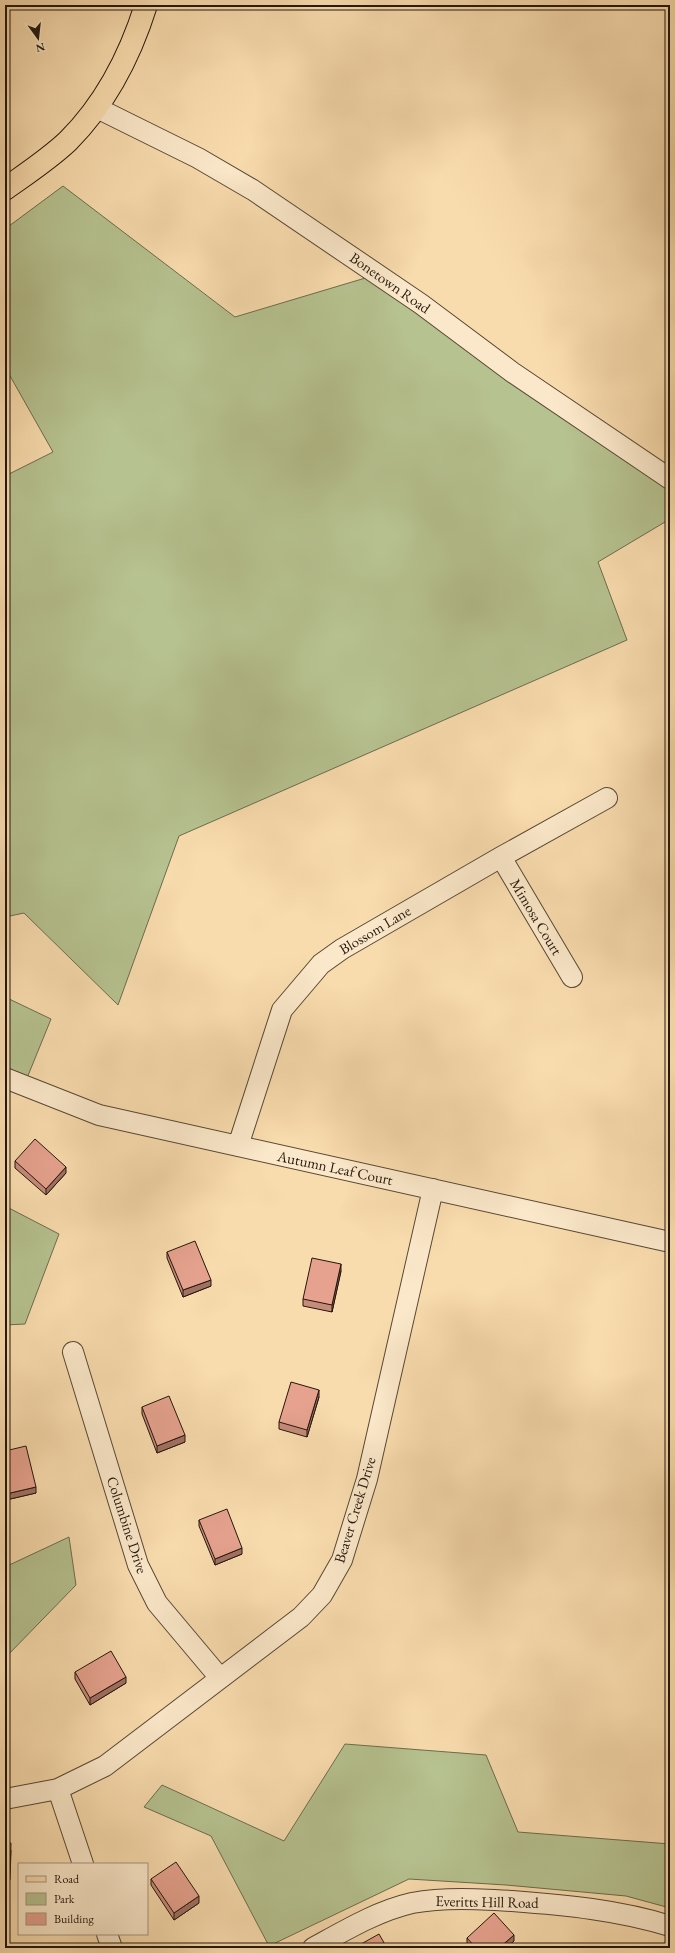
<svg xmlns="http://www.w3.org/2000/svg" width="675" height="1953" viewBox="0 0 675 1953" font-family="'EB Garamond',serif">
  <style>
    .green { fill: #b6c290; stroke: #6c6c4e }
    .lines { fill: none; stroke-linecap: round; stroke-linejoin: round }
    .minor-casing { stroke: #584834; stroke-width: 22 }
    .major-casing { stroke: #23170c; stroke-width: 24 }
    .minor { stroke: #fbe8ca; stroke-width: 20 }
    .major { stroke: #f9dcae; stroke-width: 22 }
    .wall { fill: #c68b7b; stroke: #23170c }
    .shaded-wall { fill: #a17164; stroke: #23170c }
    .building { fill: #e6a28f; stroke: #23170c }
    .labels { text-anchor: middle; stroke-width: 3; stroke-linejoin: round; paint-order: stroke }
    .street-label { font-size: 15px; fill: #23170c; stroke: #fbe8ca }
  </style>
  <rect width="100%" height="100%" fill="#f9dcae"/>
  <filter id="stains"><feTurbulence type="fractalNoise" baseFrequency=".005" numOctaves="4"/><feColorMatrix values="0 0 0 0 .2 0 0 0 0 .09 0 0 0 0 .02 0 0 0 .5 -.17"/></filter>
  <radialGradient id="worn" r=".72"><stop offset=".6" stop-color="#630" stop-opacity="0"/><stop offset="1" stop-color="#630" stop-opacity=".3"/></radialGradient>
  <!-- green -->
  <path class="green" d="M63 186 235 317 382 273 670 473V519L598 562 627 640 179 836 118 1005 24 913 5 917V476L53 452 5 367V229Z
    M5 997 51 1019 25 1083 5 1075Z
    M5 1206 59 1234 25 1324 5 1325Z
    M69 1537 76 1585 5 1658V1567Z
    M345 1744 486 1755 518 1832 670 1844V1908L626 1896 506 1885 409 1879 269 1946 211 1836 144 1807 162 1785 284 1841Z"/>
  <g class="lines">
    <!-- minor casing -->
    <g class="minor-casing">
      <path id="minor" d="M97 108 198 158 253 190 421 304 512 372 670 479
        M501 857 572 977
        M5 1078 99 1115 670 1242
        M238 1146 282 1010 321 964 342 949 501 857 607 798
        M73 1352 138 1565 157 1603 220 1678
        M58 1789 83 1864
        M5 1799 58 1789 105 1766 276 1636 301 1617 322 1595 342 1560 367 1479 433 1189
        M107 1934 112 1948
        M313 1948C344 1931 377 1911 412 1903 445 1897 478 1899 512 1901 565 1905 619 1910 670 1926"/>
    </g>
    <!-- major casing -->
    <g class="major-casing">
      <path id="major" d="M5 189C26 174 49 159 68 141 106 103 130 56 146 5"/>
    </g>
    <!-- minor -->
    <use href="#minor" class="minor"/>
    <!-- major -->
    <use href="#major" class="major"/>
  </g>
  <!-- wall -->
  <path class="wall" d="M15 1161 66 1173 46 1195 15 1168Z
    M167 1252 211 1286 183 1297 167 1258Z
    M341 1271 332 1312 303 1306V1299Z
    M319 1397 307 1437 279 1429V1422Z
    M142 1407 185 1442 157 1453 142 1414Z
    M5 1451 36 1493 6 1500 5 1494Z
    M199 1520 242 1554 215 1565 199 1526Z
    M75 1672 126 1683 90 1705 75 1679Z
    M5 1843 11 1850 10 1880 5 1879Z
    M151 1879 199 1903 174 1920 151 1885Z
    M467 1938 514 1941 506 1948H470L467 1945Z"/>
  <!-- shaded-wall -->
  <path class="shaded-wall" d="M66 1167V1173L46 1195V1189Z
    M341 1264V1271L332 1312V1305Z
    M211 1280V1286L183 1297V1290Z
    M319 1390V1397L307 1437V1430Z
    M185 1435V1442L157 1453V1446Z
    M36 1487V1493L6 1500V1494Z
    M242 1548V1554L215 1565V1559Z
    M126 1677V1683L90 1705V1698Z
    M199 1896V1903L174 1920V1913Z
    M514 1935V1941L506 1948H499Z"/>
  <!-- building -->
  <path class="building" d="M35 1139 66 1167 46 1189 15 1161Z
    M195 1241 211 1280 183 1290 167 1252Z
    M312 1258 341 1264 332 1305 303 1299Z
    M291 1382 319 1390 307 1430 279 1422Z
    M169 1396 185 1435 157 1446 142 1407Z
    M26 1446 36 1487 6 1494 5 1487V1451Z
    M227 1509 242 1548 215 1559 199 1520Z
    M111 1651 126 1677 90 1698 75 1672Z
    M5 1843H11L10 1873H5Z
    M176 1862 199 1896 174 1913 151 1879Z
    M494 1913 514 1935 499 1948H476L467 1938Z
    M379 1934 387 1948H354Z"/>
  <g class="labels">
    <!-- street labels -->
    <g class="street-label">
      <text transform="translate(390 283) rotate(35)" y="5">Bonetown Road</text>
      <text transform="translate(536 917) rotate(59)" y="5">Mimosa Court</text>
      <text transform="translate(375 930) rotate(-31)" y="5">Blossom Lane</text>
      <text transform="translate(335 1168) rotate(12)" y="5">Autumn Leaf Court</text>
      <text transform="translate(355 1510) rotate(-73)" y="5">Beaver Creek Drive</text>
      <text transform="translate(127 1525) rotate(72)" y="5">Columbine Drive</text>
      <text transform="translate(487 1902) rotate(1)" y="5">Everitts Hill Road</text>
    </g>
  </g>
  <!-- margin -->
  <rect width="675" height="1953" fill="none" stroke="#f9dcae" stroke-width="20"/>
  <rect x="6" y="6" width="663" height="1941" fill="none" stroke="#23170c" stroke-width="2"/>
  <rect x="10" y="10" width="655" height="1933" fill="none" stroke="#23170c"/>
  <!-- legend -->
  <rect x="18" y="1863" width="130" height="72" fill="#fbe8ca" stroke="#a5947e"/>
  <rect x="26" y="1876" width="20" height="6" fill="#f9dcae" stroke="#a5947e"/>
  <text x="54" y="1883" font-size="12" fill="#23170c">Road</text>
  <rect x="26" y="1893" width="20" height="12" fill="#b6c290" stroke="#a5947e"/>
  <text x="54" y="1903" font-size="12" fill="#23170c">Park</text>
  <rect x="26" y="1913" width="20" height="12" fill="#e6a28f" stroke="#a5947e"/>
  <text x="54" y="1923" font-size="12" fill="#23170c">Building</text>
  <!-- north arrow -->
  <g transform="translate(38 38) rotate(165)" stroke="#fbe8ca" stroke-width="3" paint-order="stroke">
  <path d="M0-3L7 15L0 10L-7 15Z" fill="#23170c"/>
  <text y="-6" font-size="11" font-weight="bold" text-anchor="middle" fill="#23170c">N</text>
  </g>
  <rect width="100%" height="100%" filter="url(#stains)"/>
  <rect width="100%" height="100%" fill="url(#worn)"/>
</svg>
